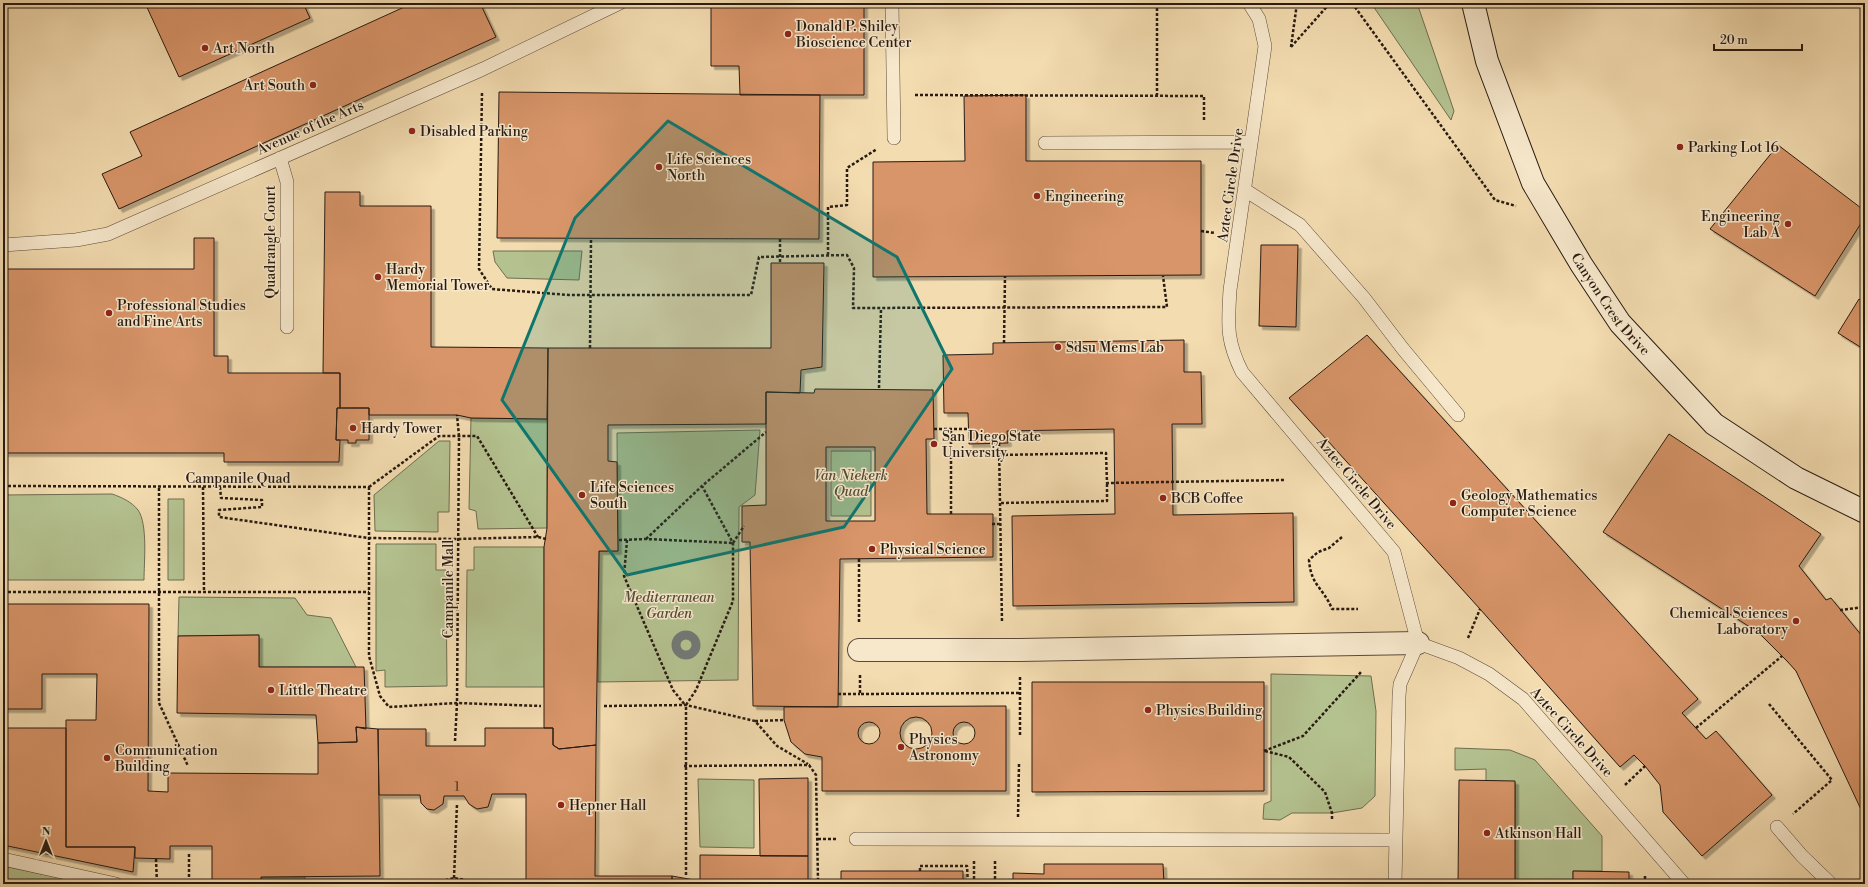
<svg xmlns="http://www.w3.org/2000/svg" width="1868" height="887" viewBox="0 0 1868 887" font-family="'Libre Bodoni',serif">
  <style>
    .green { fill: #b4c290; stroke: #6e6e50 }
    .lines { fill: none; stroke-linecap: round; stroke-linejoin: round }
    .stream { stroke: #717975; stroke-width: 9 }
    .building { fill: #d89569; stroke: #281a11; fill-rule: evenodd; filter: url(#shadow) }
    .lane-casing { stroke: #5b4a39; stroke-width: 14 }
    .street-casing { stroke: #5b4a39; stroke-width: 24 }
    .secondary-casing { stroke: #281a11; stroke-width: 24 }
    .path { stroke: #281a11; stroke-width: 2.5; stroke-dasharray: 3 2; stroke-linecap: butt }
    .lane { stroke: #f7e8cc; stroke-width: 13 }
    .street { stroke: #f7e8cc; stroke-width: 22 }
    .secondary { stroke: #f7e8cc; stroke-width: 22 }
    .path-bridge { stroke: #281a11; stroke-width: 2.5; stroke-dasharray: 3 2; stroke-linecap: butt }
    .marked { fill: #0f766e; fill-opacity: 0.2; stroke: #0f766e; stroke-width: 3; stroke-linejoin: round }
    .poi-dot { fill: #8f2418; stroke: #f7e8cc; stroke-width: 1.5 }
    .labels { text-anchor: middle; stroke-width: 3; stroke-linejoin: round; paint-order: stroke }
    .number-label { font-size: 12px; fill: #543927 }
    .poi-label { font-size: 14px; fill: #281a11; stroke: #f7e8cc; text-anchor: start }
    .street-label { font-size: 14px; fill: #281a11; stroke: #f7e8cc }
    .park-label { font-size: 14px; font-style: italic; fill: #524c37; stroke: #f7e8cc }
  </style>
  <defs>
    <filter id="shadow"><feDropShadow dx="3.5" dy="3.5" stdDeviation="0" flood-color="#0004"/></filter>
  </defs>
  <rect width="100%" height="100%" fill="#f3dcb0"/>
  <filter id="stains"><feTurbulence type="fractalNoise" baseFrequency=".005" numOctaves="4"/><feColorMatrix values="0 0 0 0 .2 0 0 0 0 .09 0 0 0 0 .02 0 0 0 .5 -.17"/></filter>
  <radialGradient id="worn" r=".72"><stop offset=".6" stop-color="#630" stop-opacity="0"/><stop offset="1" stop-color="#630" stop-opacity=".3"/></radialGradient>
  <!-- green -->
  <path class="green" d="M1371 3H1417L1454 111 1451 120Z
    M493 251H582L579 280 507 278 495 262Z
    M471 418 547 419V528L478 529 476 511 469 509Z
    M760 430 755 495 739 507 738 680 598 682 599 551H618L617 433Z
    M439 441H450L449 512H438V532L375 531 374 495Z
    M831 451H871V516H831Z
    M112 494C121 497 132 502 138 510 148 524 144 563 144 580H3V495Z
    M168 499H184V580H168Z
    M376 544H436V570H446L447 686 385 687V670L376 671Z
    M474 547H544V687H466L467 570H474Z
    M179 597 295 598 307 615 331 618 356 667H259V635L178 636Z
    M1271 674 1371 676 1376 711 1375 796 1362 808 1332 813H1292L1280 820 1263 819 1264 804 1271 801Z
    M1455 748 1510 750 1535 760 1602 836V871H1573V884H1515V782L1486 781V769L1455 770Z
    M698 779 754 780V848L700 847Z
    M3 866 90 884H3Z
    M261 877H305L304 884H261Z"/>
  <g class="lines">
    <!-- stream -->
    <path class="stream" d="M676 645a10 10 0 1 1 20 0a10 10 0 1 1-20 0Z"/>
  </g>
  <!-- building -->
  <path class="building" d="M145 3H303L310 18 179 77Z
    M413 3H480L496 37 119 209 102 174 142 156 130 132Z
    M711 3H864V95H740L739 66H711Z
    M499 92 820 95 819 239 497 238Z
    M1026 95V161H1201V275L873 277V162L965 161 964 96Z
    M1778 145 1865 211V217L1815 296 1710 229Z
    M325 192H360V206H431V347L548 348 547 419 471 418 457 415H369V408H340V373H323Z
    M194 238H214V356H228V373H340V408H337L336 440H340L339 462H224V453H3V269H194Z
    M1261 245H1298L1296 327 1259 326Z
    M771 263H824L822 367 801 370 800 393 766 392V424L608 425V461L617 462 618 551H599L596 745 559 749 553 745V728H544V547L547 528 548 348H771Z
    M1859 299 1865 303V350L1838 333Z
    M1367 335 1698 699 1682 713 1706 739 1716 731 1772 795 1702 856 1663 812 1660 785 1645 766 1634 755 1620 767 1480 609 1289 398Z
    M1184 340V372H1201L1202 424H1172L1173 515 1293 513 1294 602 1013 606 1012 516 1115 514 1114 429 1007 431 1008 443 969 444 968 413H944L943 355 993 354V343Z
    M815 389 933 390 934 439H926L927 514H993V557L840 559 838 707 753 706 750 542H742V506L766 505V392L814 393ZM826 447H875V521H826Z
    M337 408H369V440H356V443H348V440H336Z
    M1669 434 1821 534 1799 566 1826 600 1831 598 1862 636 1865 635V818L1796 671 1787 661 1759 633 1603 532Z
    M3 604H149L148 791 168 792V773L318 774V743L357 742 356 727 378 729 380 876 261 877V882L212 881V846H170V859L135 858V847H66V720H96L97 674H42V709H3Z
    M259 635V667H364L366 729 356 727 357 742 318 743 316 715 177 713 178 636Z
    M1032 682H1264V791L1032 792Z
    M1006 706V791H822V757L805 754 791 742 784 720V707Z
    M900 733a16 16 0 1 1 32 0a16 16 0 1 1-32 0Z
    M858 733a11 11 0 1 1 22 0a11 11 0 1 1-22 0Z
    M953 733a11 11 0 1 1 22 0a11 11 0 1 1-22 0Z
    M3 728H66V847H135L133 872 3 845Z
    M485 728H553V745L559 749 596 745 595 876H672V884H526V794H492L488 807 477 809 469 804 464 796H444L443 804 434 810 427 809 421 803 420 795H379L378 729H426V746H485Z
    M808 778V856H760L759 779Z
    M1459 780 1515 781V884H1458Z
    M700 855 808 856V884H700Z
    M1044 864H1163L1164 884H1013V873L1044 874Z
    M841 871H963V884H808V881H841Z
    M1573 871 1629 872V884H1573Z
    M672 876 700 881V884H672Z"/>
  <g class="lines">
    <!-- lane casing -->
    <g class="lane-casing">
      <path id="lane" d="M892 3 894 138
        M1249 3 1259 19 1265 46 1230 290C1228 325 1226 340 1242 372L1394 552 1418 643 1459 658 1489 674 1523 699 1684 884
        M1045 143 1251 142
        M280 158 287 182V327
        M1245 190 1300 225 1364 298 1403 349 1458 415
        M3 245 76 240 108 234 483 69 620 3
        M1777 827 1802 856 1831 884
        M856 839 1395 840
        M3 859 116 884
        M1395 884 1399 696 1400 684 1418 643"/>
    </g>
    <!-- street casing -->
    <g class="street-casing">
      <path id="street" d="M859 650H1020L1418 643"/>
    </g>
    <!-- secondary casing -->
    <g class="secondary-casing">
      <g id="secondary">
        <path id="s1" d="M1473 3 1487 61 1533 183 1581 264 1620 323 1714 424 1796 478 1865 512"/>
      </g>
    </g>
    <!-- path -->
    <path class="path" d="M1157 3V95
      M1352 3 1495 200 1516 206
      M1291 47 1330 3
      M1291 47 1297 3
      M482 93 479 269 492 289 569 295H751L759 257 847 255 854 268 853 308 1167 307 1163 276
      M915 95 1204 96V120
      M1201 231 1215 233
      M828 255V207L847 205V168L877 149
      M879 388 881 308
      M934 429H968
      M999 443 1002 623
      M1000 455 1106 453 1107 483 1284 480
      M3 486 369 487
      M203 487 204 592
      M220 487 221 498 262 500V507L219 510V517L368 538 458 539 538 537 546 539
      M369 487V656L380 696 389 707 457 703 541 706
      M369 487 439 436H477L538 537
      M159 488V703L188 766
      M1001 503 1107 501V483
      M951 514V429
      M992 524H1002
      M1342 537 1329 548 1318 552 1309 560C1311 586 1323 587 1332 609H1358
      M646 539 702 486
      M619 540 646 539 733 543
      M627 540 624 576 673 690 685 705
      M733 543 744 526
      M859 559V624
      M3 592H369
      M1840 610 1865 607
      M1468 638 1480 609
      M860 675V694L1020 693
      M838 694H860
      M1769 704 1832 780 1793 814
      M604 706 686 705 755 721 777 746 808 764
      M755 721 784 720
      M1696 728 1782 656
      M1020 735V677
      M455 741 457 703 459 436 457 415
      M1264 751 1303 736 1362 671
      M1265 751 1289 757 1325 792 1332 813V819
      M684 766 809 765 816 775 818 881
      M1625 785 1645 766
      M1018 817 1019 764
      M818 839H836
      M189 854V884
      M156 859 157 884
      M920 871V866H967L968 884
      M686 875V705L696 690 733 601V543L702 486 766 432
      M454 878 457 804
      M431 884 454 878 489 884
      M974 884V861
      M995 884V860
      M1645 884V876"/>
    <!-- lane -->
    <use href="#lane" class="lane"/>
    <!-- street -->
    <use href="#street" class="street"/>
    <!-- secondary -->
    <use href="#secondary" class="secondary"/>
    <!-- path-bridge -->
    <path class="path-bridge" d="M780 239V263
      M1004 343 1005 276
      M590 348 591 239"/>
  </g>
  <!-- marked area -->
  <path class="marked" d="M668 121 897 257 952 369 844 527 627 575 502 400 575 218Z"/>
  <!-- markers -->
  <g class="poi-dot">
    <circle cx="788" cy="34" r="4"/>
    <circle cx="205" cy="48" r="4"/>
    <circle cx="313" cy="85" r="4"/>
    <circle cx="412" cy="131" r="4"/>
    <circle cx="1680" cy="147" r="4"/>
    <circle cx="659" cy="167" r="4"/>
    <circle cx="1037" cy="196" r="4"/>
    <circle cx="1788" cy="224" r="4"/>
    <circle cx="378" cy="277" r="4"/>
    <circle cx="109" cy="313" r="4"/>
    <circle cx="1058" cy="347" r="4"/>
    <circle cx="353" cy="428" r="4"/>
    <circle cx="934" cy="444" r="4"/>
    <circle cx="582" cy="495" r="4"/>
    <circle cx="1163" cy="498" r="4"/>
    <circle cx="1453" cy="503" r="4"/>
    <circle cx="872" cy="549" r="4"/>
    <circle cx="1796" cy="621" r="4"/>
    <circle cx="271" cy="690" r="4"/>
    <circle cx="1148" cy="710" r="4"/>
    <circle cx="901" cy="747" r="4"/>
    <circle cx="107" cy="758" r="4"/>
    <circle cx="561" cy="805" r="4"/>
    <circle cx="1487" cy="833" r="4"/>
  </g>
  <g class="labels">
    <!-- number labels -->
    <g class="number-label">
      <text x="457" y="791">1</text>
    </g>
    <!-- poi labels -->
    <g class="poi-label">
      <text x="796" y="31">Donald P. Shiley<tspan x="796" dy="16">Bioscience Center</tspan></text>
      <text x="213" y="53">Art North</text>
      <text x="305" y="90" text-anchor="end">Art South</text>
      <text x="420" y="136">Disabled Parking</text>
      <text x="1688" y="152">Parking Lot 16</text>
      <text x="667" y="164">Life Sciences<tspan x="667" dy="16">North</tspan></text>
      <text x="1045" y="201">Engineering</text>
      <text x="1780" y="221" text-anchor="end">Engineering<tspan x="1780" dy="16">Lab A</tspan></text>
      <text x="386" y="274">Hardy<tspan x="386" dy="16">Memorial Tower</tspan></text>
      <text x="117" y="310">Professional Studies<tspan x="117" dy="16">and Fine Arts</tspan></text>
      <text x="1066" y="352">Sdsu Mems Lab</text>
      <text x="361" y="433">Hardy Tower</text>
      <text x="942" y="441">San Diego State<tspan x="942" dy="16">University</tspan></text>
      <text x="590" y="492">Life Sciences<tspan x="590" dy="16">South</tspan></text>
      <text x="1461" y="500">Geology Mathematics<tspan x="1461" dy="16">Computer Science</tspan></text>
      <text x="1171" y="503">BCB Coffee</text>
      <text x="880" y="554">Physical Science</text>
      <text x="1788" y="618" text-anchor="end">Chemical Sciences<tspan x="1788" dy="16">Laboratory</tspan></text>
      <text x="279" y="695">Little Theatre</text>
      <text x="1156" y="715">Physics Building</text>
      <text x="909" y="744">Physics<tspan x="909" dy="16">Astronomy</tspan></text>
      <text x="115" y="755">Communication<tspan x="115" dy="16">Building</tspan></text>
      <text x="569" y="810">Hepner Hall</text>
      <text x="1495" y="838">Atkinson Hall</text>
    </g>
    <!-- street labels -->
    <g class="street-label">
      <text transform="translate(310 127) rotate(-24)" y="5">Avenue of the Arts</text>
      <text transform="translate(1230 185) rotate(-82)" y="5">Aztec Circle Drive</text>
      <text transform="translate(270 242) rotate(-90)" y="5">Quadrangle Court</text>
      <text dy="5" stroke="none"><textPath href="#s1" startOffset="334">Canyon Crest Drive</textPath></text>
      <text x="238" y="483">Campanile Quad</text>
      <text transform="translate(1357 483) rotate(50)" y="5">Aztec Circle Drive</text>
      <text transform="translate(448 589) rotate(-90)" y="5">Campanile Mall</text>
      <text transform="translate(1572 732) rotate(48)" y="5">Aztec Circle Drive</text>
    </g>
    <!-- park labels -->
    <g class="park-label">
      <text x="851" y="480">Van Niekerk<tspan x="851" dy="16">Quad</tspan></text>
      <text x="669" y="602">Mediterranean<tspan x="669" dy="16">Garden</tspan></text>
    </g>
  </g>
  <!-- margin -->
  <rect width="1868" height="887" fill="none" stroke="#f3dcb0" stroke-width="16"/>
  <rect x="4" y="4" width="1860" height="879" fill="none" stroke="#281a11" stroke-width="2"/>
  <rect x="8" y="8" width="1852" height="871" fill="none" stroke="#281a11"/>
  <!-- north arrow -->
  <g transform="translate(46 841)" stroke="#f7e8cc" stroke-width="3" paint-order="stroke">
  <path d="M0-3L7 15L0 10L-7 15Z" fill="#281a11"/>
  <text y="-6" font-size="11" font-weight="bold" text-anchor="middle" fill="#281a11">N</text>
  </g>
  <!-- scale -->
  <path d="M1714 44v6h88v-6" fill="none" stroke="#281a11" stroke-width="2"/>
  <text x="1720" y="44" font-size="12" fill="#281a11" stroke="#f7e8cc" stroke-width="3" paint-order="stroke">20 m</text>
  <rect width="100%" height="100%" filter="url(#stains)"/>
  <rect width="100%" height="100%" fill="url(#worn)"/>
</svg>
